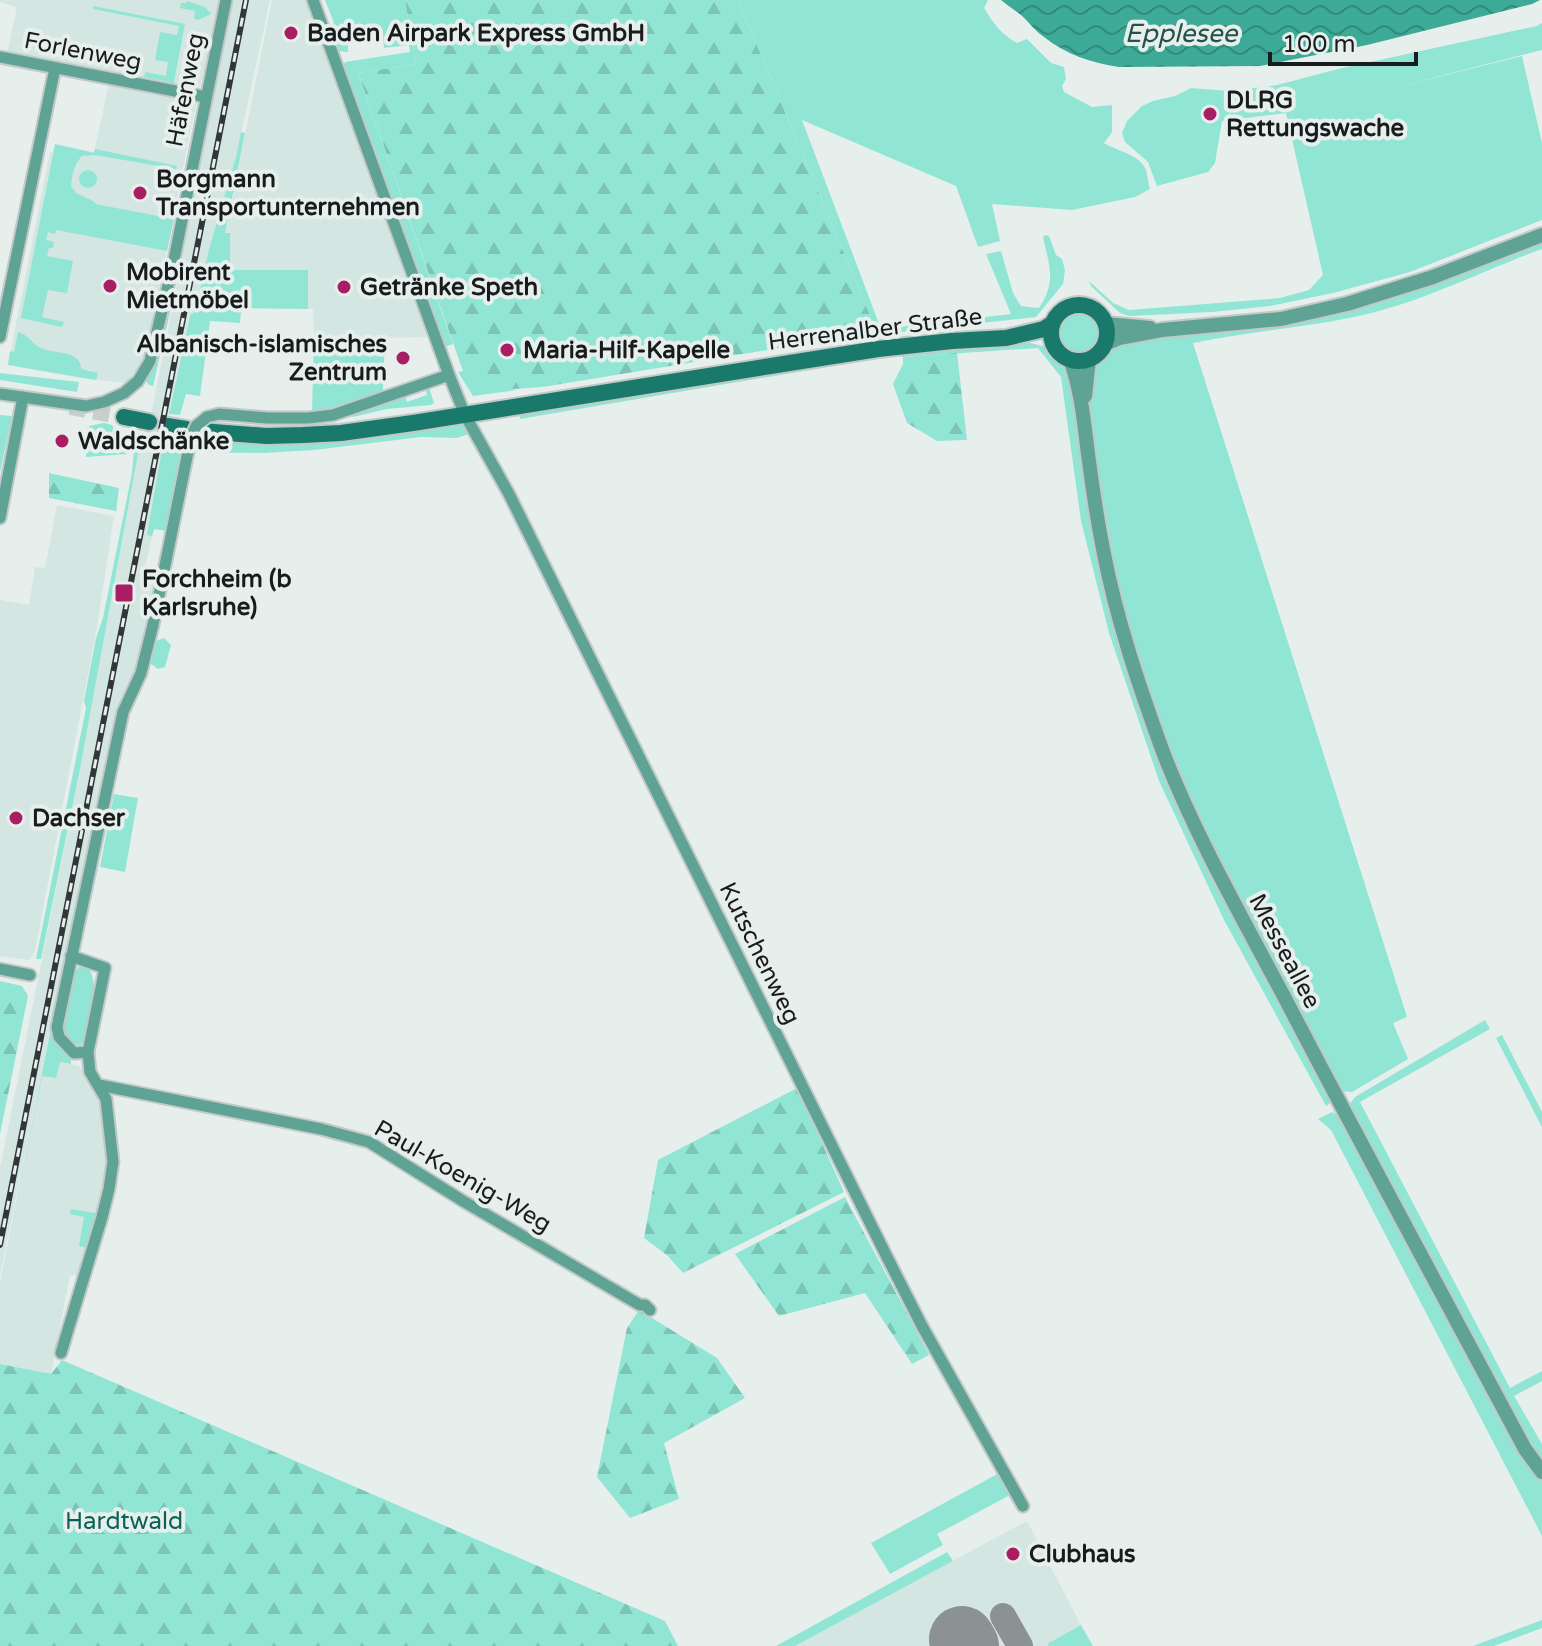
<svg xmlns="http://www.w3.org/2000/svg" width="1542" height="1646" viewBox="0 0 1542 1646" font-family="'Varela Round',sans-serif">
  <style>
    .built { fill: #d4e6e2 }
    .green { fill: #91e5d4 }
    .forest { fill: url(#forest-firs) }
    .water { fill: url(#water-waves) }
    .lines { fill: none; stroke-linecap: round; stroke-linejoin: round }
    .taxiway { stroke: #8c9292; stroke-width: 26 }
    .runway { stroke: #8c9292; stroke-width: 66 }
    .secondary-tunnel { stroke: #c8cfce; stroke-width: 16; stroke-dasharray: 16 8; stroke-linecap: butt }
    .minor-casing { stroke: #c2c9c7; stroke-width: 15 }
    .tertiary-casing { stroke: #c2c9c7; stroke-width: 18 }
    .secondary-casing { stroke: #c2c9c7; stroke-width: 20 }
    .minor { stroke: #5fa395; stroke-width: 11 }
    .tertiary { stroke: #5fa395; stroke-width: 14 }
    .secondary { stroke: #197a6b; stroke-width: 16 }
    .rail-casing { stroke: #323636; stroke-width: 6 }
    .rail { stroke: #e7efed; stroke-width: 3; stroke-dasharray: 9; stroke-linecap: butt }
    .minor-bridge-casing { stroke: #c2c9c7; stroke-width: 15; stroke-linecap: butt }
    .minor-bridge { stroke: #5fa395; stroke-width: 11 }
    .poi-dot { fill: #a91e62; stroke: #e7efed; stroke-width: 3 }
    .labels { text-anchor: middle; stroke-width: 8; stroke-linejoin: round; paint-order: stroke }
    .poi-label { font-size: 24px; font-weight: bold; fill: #191c1c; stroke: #e7efed; text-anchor: start }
    .street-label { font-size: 24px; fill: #191c1c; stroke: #e7efed }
    .park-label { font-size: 24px; fill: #086356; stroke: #e7efed }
    .water-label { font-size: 26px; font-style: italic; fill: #24534a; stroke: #e7efed }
  </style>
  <defs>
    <pattern id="forest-firs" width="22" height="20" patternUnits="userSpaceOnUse" patternTransform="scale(2)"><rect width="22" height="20" fill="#91e5d4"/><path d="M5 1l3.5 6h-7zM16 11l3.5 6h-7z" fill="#7cc4b5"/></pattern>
    <pattern id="water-waves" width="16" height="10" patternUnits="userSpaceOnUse" patternTransform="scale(2)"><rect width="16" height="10" fill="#3caa97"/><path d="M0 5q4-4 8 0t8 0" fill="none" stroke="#328a7a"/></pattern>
  </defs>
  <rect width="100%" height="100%" fill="#e7efed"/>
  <!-- built -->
  <path class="built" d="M0 0H220L192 123 149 339 142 338 141 345 147 350 143 361 126 383 80 378 8 365 50 152H54L55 144 94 152 110 79 6 58 17 7 0 2Z
    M233 0H270L236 157 209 249 195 312 189 315 165 433 177 435 175 445 183 446 167 531 154 529 145 567 155 570 153 579 158 581 143 646 134 672 120 699 105 764 0 1275V1168L80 769 140 443 144 429H148L152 410Z
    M272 0H307L341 99 427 337 314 339 313 309 241 308 240 323 210 310Z
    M57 505 114 516 97 627 35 951 29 960 0 956V600L29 605 35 567 45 568Z
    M48 1044 56 1061 79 1066 100 1100 105 1124 109 1162 107 1191 83 1275H70L51 1374 0 1364V1282Z
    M1027 1521 1081 1625 1048 1644 1049 1646H794Z"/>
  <!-- green -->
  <path class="green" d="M325 0H405L416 64 358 73 453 344 444 347 342 69 345 62 410 52 409 45 384 48 382 30 348 32V52L337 51 328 27 334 23Z
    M738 0H988L984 8C994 24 1001 34 1017 43L1027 39 1051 63 1064 67 1066 79 1062 86 1064 92 1092 107 1112 105V132L1104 143C1117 151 1138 154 1145 168 1148 174 1148 183 1150 189L1135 197 1072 210 992 204 1000 241 978 247 956 186 802 120 881 329 1011 314 986 254 1001 251 1013 293 1021 306 1039 308C1057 282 1049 265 1043 237L1045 235 1049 236 1056 255 1062 259 1065 270 1063 284 1036 317 882 334 880 330 877 332Z
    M187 1 205 7 211 14 198 20 194 19 195 11 180 8 181 3H186Z
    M93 6 185 24 173 87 170 82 144 77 145 72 166 76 168 62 155 60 160 32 177 35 179 26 93 9Z
    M1542 23V50L1386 90 1522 56 1542 143V220L1410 272 1333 293 1270 306 1212 312 1129 316 1120 313 1091 286 1089 281 1113 303 1129 310 1280 298 1309 290 1323 275 1286 113 1222 121 1215 163 1208 172 1157 186 1148 162 1125 142 1122 133 1127 121 1142 106 1153 101 1175 96 1191 88 1230 91 1277 85 1342 68 1537 26Z
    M241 132 245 133 225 233H230V270H308V309L241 308 240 323 210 321 200 396 186 394 180 415 169 414 190 315 195 312 209 249 236 157Z
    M55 144 94 153 95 149 177 166 176 169 95 155 82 156C74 164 72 175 71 186L76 193 95 202V204L174 219 167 251 56 230 55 234 48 232 46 240 54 242 53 248H49L47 256 73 261 67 293 48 290 42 317 64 322 62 327 21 318Z
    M79 179a9 9 0 1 1 18 0a9 9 0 1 1-18 0Z
    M1542 239V249C1482 271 1425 301 1363 315 1307 328 1249 331 1193 343L1407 1017 1393 1023 1408 1059 1352 1092 1341 1091 1229 878 1184 782 1153 704 1123 609 1100 484 1090 412 1089 377 1095 362 1114 343 1302 320Z
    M168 308H171L153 386 149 385 144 379Z
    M1056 333a23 23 0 1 1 46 0a23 23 0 1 1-46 0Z
    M18 332C29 335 30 342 39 347 52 355 81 349 81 369L98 373 96 380 8 365 10 351 14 352Z
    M385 338 383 391 334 407 312 411 314 339Z
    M1030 343 1047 347 1068 366 1139 703 1331 1097 1330 1103 1326 1106 1224 920 1159 781 1109 633 1081 521 1061 377 1038 348 903 357 897 355 520 419 519 413 916 351Z
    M468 370 485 388 499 387 517 390 473 396 458 372Z
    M0 373 79 382 77 392 0 380Z
    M429 387 434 403 431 405 387 409 353 417 350 416 405 395 407 402 427 395 425 388Z
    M0 415 12 416 0 472Z
    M104 423 112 425 127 454 86 457 89 426Z
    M463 424 468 434 457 438 421 437 314 450 263 453 193 452 196 438C249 445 304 442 358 436 393 433 428 430 463 424Z
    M165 433 177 435 175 445 183 446 167 531 154 529 152 536 147 535Z
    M131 441 140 443 80 769 41 959H36L86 708 84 701 96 638 103 618 132 473 134 450Z
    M164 638 171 645 165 667 158 669 150 663 154 642Z
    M114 794 138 798 125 872 100 867Z
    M79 889V895L56 1021 71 1058V1064L60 1062 56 1078 42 1076 0 1282Z
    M79 967 89 968C101 993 91 1018 84 1042L80 1045C72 1044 66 1039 63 1031L72 976Z
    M1485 1020 1490 1029 1360 1102 1510 1388 1542 1371V1381L1514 1396 1542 1444V1462L1526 1438 1349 1105 1355 1097Z
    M1502 1035 1542 1112V1127L1496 1038Z
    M1332 1112 1341 1117 1509 1437 1542 1482V1536L1331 1130 1318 1119Z
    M71 1209 101 1214 89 1253 85 1252 86 1248 79 1246 84 1217 70 1214Z
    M1001 1472 1012 1494 937 1534 943 1545 890 1574 871 1543Z
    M947 1552 953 1561 795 1646H776Z
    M1542 1620V1628L1494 1646H1473Z
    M1081 1625 1093 1646H1049L1047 1644Z"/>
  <!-- forest -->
  <path class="forest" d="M405 0H738L877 332 549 386C524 389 501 390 477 388L468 370 463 371 358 73 416 64Z
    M957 353 967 440 937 441 907 423 893 384 903 364V357Z
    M49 473 119 488 116 511 49 498Z
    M0 981 22 986 28 996 0 1134Z
    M797 1088 844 1192 683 1273 668 1256 644 1238 658 1160Z
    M845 1197 929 1355 912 1364 865 1293 779 1316 735 1254Z
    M639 1310 717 1358 745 1398 664 1443 679 1499 630 1518 597 1477 627 1328Z
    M62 1360 665 1621 678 1646H0V1364L51 1374Z"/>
  <!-- water -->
  <path class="water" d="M1001 0H1540L1532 4 1367 45 1260 66 1119 67C1092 63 1065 54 1044 37 1035 31 1029 22 1021 15 1015 10 1008 6 1001 0Z"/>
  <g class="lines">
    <!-- taxiway -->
    <path class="taxiway" d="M1003 1616 1020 1646"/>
    <!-- runway -->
    <path class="runway" d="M962 1639 966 1646"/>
    <!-- secondary-tunnel -->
    <path class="secondary-tunnel" d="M70 407 124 417"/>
    <!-- minor casing -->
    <g class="minor-casing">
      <path id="minor" d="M313 0 449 375 465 415 509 494 885 1253 922 1326 1023 1506
        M0 57 206 97
        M0 337 55 68
        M0 394 86 406 104 402 124 393 138 381 150 361 174 260 226 0
        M207 417 219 414 268 418H308L333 415 449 375
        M0 518 23 397
        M0 969 30 975
        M88 1052 74 1053 59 1037 57 1027 123 712 141 673 153 625 191 437
        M99 1085 321 1129 369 1142 463 1201 633 1301 640 1305H645L650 1310
        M61 1353 102 1217 109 1189 113 1162 106 1099 90 1072 88 1052 105 968 71 956"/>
    </g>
    <!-- tertiary casing -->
    <g class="tertiary-casing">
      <path id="tertiary" d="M1106 324 1150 328
        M1105 344 1119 338 1162 330 1281 319 1347 304 1433 277 1542 235
        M1070 359C1081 389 1084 422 1088 454 1092 485 1097 518 1103 549 1116 618 1139 686 1163 752 1196 838 1246 924 1289 1006 1366 1154 1446 1301 1525 1449L1542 1472
        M1085 396 1089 359"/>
    </g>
    <!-- secondary casing -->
    <g class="secondary-casing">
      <path id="secondary" d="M1051 333a28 28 0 1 1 56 0a28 28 0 1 1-56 0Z
        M124 417 149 422
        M167 426 186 429
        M200 431 266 436 303 435 341 433 413 423 878 349 952 341 1006 338 1044 329 1053 323"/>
    </g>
    <!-- minor -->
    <use href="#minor" class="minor"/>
    <!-- tertiary -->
    <use href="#tertiary" class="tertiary"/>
    <!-- secondary -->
    <use href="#secondary" class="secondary"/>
    <!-- rail casing -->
    <g class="rail-casing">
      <path id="rail" d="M0 1245 246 0"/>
    </g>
    <!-- rail -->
    <use href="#rail" class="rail"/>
    <!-- minor-bridge casing -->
    <g class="minor-bridge-casing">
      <path id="minor-bridge" d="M191 437 196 426 207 417"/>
    </g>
    <!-- minor-bridge -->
    <use href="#minor-bridge" class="minor-bridge"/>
  </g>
  <!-- markers -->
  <g class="poi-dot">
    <circle cx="291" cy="33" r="8"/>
    <circle cx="1210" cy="114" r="8"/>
    <circle cx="140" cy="193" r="8"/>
    <circle cx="110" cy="286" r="8"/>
    <circle cx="344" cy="287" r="8"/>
    <circle cx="507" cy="350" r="8"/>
    <circle cx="403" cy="358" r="8"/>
    <circle cx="62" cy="441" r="8"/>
    <rect x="114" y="583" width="20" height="20" rx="4"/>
    <circle cx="16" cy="818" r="8"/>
    <circle cx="1013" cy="1554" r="8"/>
  </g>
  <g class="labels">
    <!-- poi labels -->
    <g class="poi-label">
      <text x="307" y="41">Baden Airpark Express GmbH</text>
      <text x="1226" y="108">DLRG<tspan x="1226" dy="28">Rettungswache</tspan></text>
      <text x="156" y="187">Borgmann<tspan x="156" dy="28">Transportunternehmen</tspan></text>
      <text x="126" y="280">Mobirent<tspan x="126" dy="28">Mietmöbel</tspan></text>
      <text x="360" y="295">Getränke Speth</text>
      <text x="387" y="352" text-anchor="end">Albanisch-islamisches<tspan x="387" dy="28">Zentrum</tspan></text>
      <text x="523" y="358">Maria-Hilf-Kapelle</text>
      <text x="78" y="449">Waldschänke</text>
      <text x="142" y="587">Forchheim (b<tspan x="142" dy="28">Karlsruhe)</tspan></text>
      <text x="32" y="826">Dachser</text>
      <text x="1029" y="1562">Clubhaus</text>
    </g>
    <!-- street labels -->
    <g class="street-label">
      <text transform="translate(83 51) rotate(11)" y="8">Forlenweg</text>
      <text transform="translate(185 90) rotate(-79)" y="8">Häfenweg</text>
      <text transform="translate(875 329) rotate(-7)" y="8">Herrenalber Straße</text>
      <text transform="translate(1285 951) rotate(62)" y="8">Messeallee</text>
      <text transform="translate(760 953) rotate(64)" y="8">Kutschenweg</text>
      <text transform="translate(463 1176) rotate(30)" y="8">Paul-Koenig-Weg</text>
    </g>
    <!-- park labels -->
    <g class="park-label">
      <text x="124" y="1529">Hardtwald</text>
    </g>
    <!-- water labels -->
    <g class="water-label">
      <text x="1181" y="42">Epplesee</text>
    </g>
  </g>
  <!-- scale -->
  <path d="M1270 52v12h146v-12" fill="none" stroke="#191c1c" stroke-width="4"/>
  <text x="1282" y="52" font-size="24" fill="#191c1c" stroke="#e7efed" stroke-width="6" paint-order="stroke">100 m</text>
</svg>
